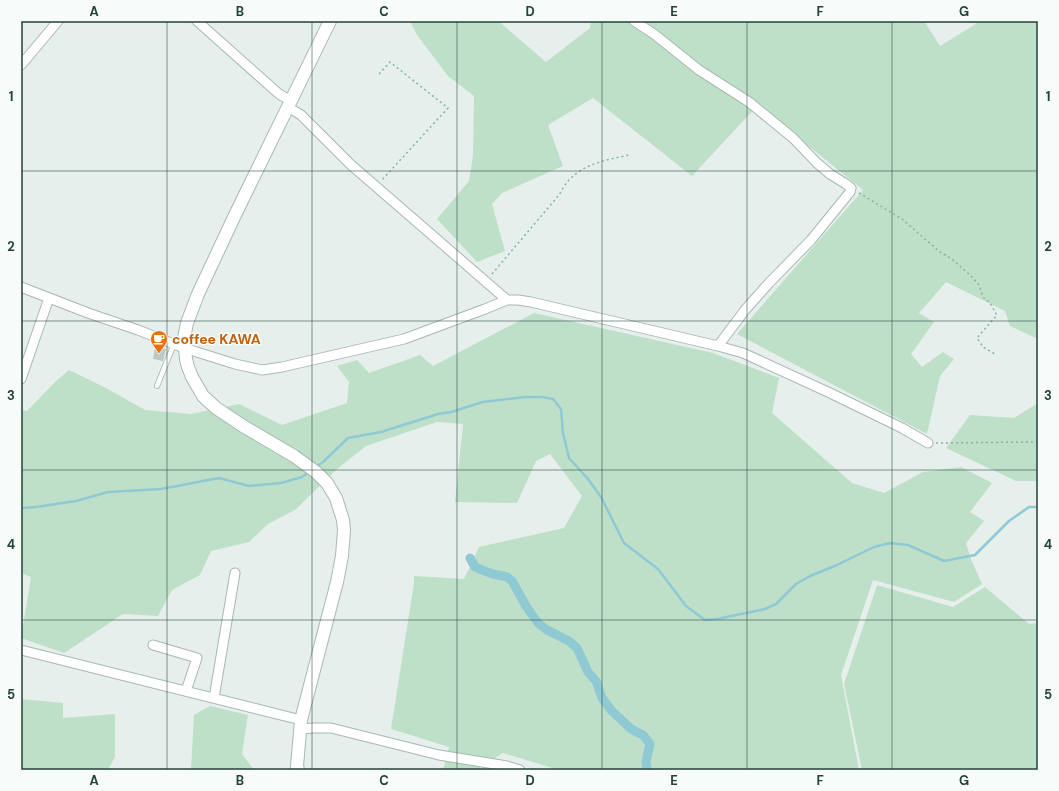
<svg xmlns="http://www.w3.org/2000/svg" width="1059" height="791" viewBox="0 0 1059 791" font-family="'DM Sans',sans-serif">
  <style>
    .green { fill: #bfe0c8 }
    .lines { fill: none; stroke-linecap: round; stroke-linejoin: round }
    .stream { stroke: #8ec9d4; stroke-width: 2.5 }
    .canal { stroke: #8ec9d4; stroke-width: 9 }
    .building { fill: #bbcac4 }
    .service-casing { stroke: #a8b8b2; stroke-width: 6 }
    .minor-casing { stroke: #a8b8b2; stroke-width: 11 }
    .tertiary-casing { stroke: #a8b8b2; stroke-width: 14 }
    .path { stroke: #86b3a5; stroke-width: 1.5; stroke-dasharray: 2 3; stroke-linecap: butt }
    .service { stroke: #fff; stroke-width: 4.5 }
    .minor { stroke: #fff; stroke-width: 9 }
    .tertiary { stroke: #fff; stroke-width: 12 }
    .grid { fill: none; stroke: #24423a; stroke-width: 1; stroke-opacity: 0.55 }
    .labels { text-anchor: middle; stroke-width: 3; stroke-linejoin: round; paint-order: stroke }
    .food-label { font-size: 14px; font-weight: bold; fill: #c56008; stroke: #f7fbf9; text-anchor: start }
    .neatline { fill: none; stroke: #24423a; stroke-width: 1.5 }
    .grid-label { font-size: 13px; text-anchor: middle; font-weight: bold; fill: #24423a }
  </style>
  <rect width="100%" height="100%" fill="#e6efeb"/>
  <!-- green -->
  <path class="green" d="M410 21H498L546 62 590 28 591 21H924L940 46 976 24 975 21H1038V339L1010 326 1005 311 946 282 919 313 934 322 911 354 922 367 943 352 954 359 940 376 927 434 737 334 863 190 758 105 692 176 593 98 548 125 563 166 502 193 492 204 505 251 477 262 437 219 469 181 473 155 474 96 448 76 417 35Z
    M534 313 713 353 779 378 772 413 852 483 884 493 923 472 961 467 992 483 970 512 984 521 966 543 971 559 982 584 954 602 873 580 841 675 859 770H559L503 753 476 770H443L449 747 391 729 414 583V576L464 579 479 547 564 528 582 496 550 454 536 461 517 503 455 502 463 424 437 422 366 446 337 469 295 510 268 524 249 542 211 551 200 575 172 590 158 616 123 614 64 653 21 638 31 577 21 573V410L27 411 56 381 69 370 106 388 145 410 191 414 239 404 282 425 347 403 349 382 337 366 357 360 369 373 420 355 433 366Z
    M1038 403V481H1016L946 448 970 415 1014 418Z
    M877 585 953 607 985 587 1029 624 1038 623V770H862L844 684Z
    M21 699 63 703V718L115 714V757L108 770H21Z
    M210 706 248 715 242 754 254 770H191L194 715Z"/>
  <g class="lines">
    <!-- stream -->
    <path class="stream" d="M316 467 323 462 348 438 381 432 438 414 451 412 483 402 526 397H542L553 399 561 409 563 433 569 458 588 479 601 497 624 543 658 569 686 606 705 620 717 619 765 609 776 604 796 584 810 576 837 565 874 547 890 543 908 545 944 561 975 555 1009 521 1029 507H1038
      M21 508 36 507 76 501 108 492 161 489 219 478 249 486 281 483 302 477 309 472"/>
    <!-- canal -->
    <path class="canal" d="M470 558 475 567 482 570 493 574 507 577 512 581 526 606 538 623 547 630 569 641 577 648 588 672 596 681 602 698 611 710 631 729 643 735 650 744 646 761 647 770"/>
  </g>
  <!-- building -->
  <path class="building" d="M155 347 166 349 163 361 153 359Z"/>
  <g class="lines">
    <!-- service casing -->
    <g class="service-casing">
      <path id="service" d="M157 386 174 344"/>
    </g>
    <!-- minor casing -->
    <g class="minor-casing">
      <path id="minor" d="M197 21 279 94 291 101
        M634 21 654 34 699 70 749 102 793 138 817 163 830 174 846 184 851 188 850 192 811 240 769 283 745 310 718 346
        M21 65 58 21
        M288 107 301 115 350 164 507 300
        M21 287 88 313 138 330 184 348 235 364 262 370 282 367 404 339 485 309 507 300H518L531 302 718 346 743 353 828 392 902 428 928 443
        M21 379 49 298
        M153 645 197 658 186 691
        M21 650 301 720
        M214 698 235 573
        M300 729 314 728H331L439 755 507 766 520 770"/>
    </g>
    <!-- tertiary casing -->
    <g class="tertiary-casing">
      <path id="tertiary" d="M298 770 297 766 301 720 337 582 342 556 344 530 343 520 336 498 327 483 316 472 294 456 243 426 216 408 203 396 192 377 188 367 186 359 184 338 187 323 198 294 235 215 330 21"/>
    </g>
    <!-- path -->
    <path class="path" d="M379 74 390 62 448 108 381 181
      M859 193 902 219 940 252 952 259 970 275 979 285 983 297 990 303 997 315 977 338 983 347 995 354
      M492 274 559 195C562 190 565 184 569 180 585 163 607 160 629 155
      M936 443 1038 442"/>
    <!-- service -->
    <use href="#service" class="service"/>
    <!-- minor -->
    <use href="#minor" class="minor"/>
    <!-- tertiary -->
    <use href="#tertiary" class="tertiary"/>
  </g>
  <!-- grid -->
  <path class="grid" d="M167 21V770M312 21V770M457 21V770M602 21V770M747 21V770M892 21V770M21 171H1038M21 321H1038M21 470H1038M21 620H1038"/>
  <!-- icons -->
  <defs>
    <g id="cafe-pin" transform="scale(0.9)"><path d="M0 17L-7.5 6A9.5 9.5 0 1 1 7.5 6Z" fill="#e8710a" stroke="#f7fbf9"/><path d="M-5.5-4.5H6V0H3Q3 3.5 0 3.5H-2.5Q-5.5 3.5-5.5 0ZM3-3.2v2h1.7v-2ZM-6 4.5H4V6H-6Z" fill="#fff"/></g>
  </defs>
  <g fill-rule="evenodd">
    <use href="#cafe-pin" x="159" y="339"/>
  </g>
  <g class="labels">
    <!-- food labels -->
    <g class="food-label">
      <text x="172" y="344">coffee KAWA</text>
    </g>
  </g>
  <!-- border -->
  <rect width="1059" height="791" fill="none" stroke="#f7fbf9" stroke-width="44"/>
  <rect x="22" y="22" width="1015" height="747" class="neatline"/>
  <g class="grid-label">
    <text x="94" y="16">A</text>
    <text x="240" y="16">B</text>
    <text x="384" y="16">C</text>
    <text x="530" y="16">D</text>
    <text x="674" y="16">E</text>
    <text x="820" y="16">F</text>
    <text x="964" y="16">G</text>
    <text x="11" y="101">1</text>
    <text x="1048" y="101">1</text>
    <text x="11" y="251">2</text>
    <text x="1048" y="251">2</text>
    <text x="11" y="400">3</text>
    <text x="1048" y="400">3</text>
    <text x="11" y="549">4</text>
    <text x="1048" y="549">4</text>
    <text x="11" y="699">5</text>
    <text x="1048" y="699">5</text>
    <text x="94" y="785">A</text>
    <text x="240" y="785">B</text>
    <text x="384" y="785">C</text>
    <text x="530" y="785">D</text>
    <text x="674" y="785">E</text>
    <text x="820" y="785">F</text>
    <text x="964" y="785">G</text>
  </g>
</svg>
